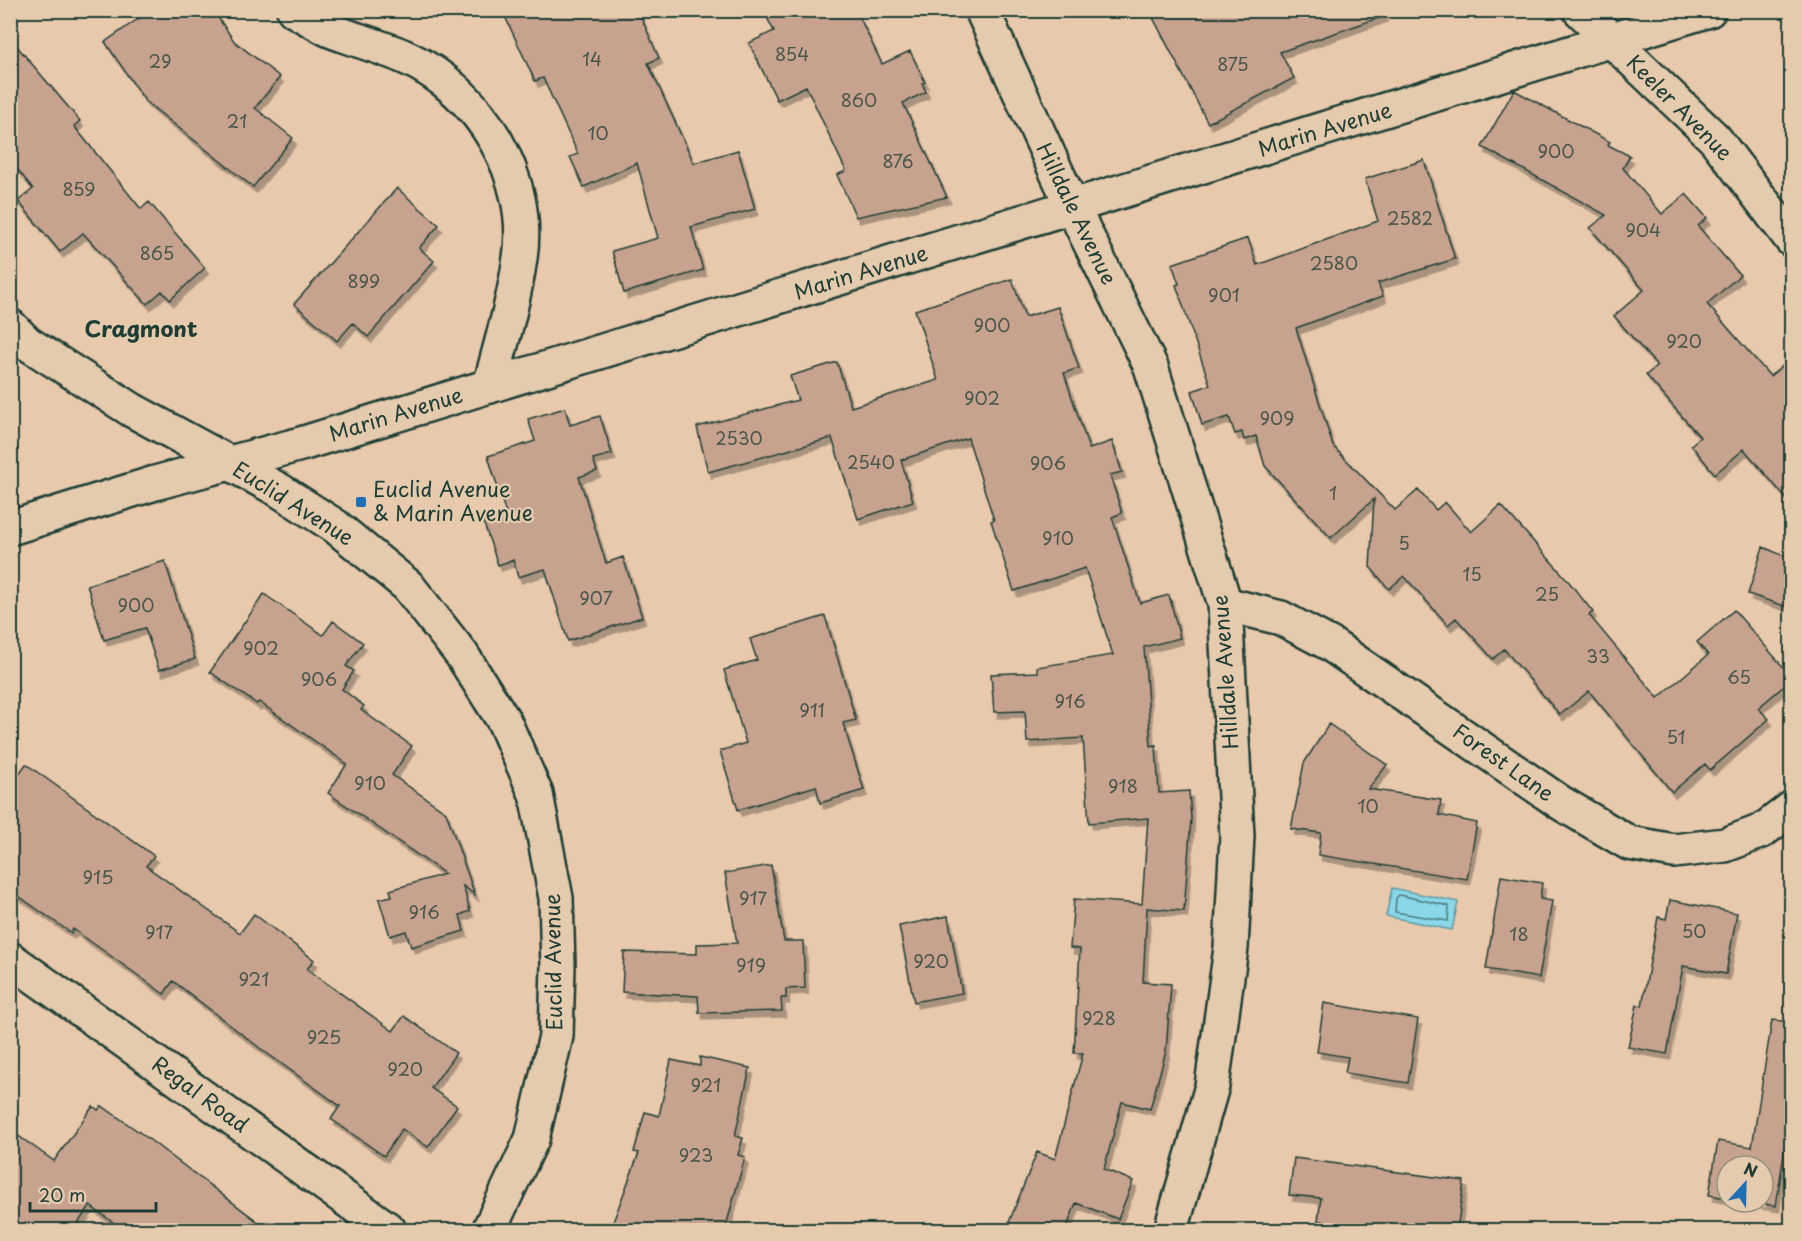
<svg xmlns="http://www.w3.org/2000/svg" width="1802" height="1241" viewBox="0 0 1802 1241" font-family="'Playpen Sans',sans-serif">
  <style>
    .water { fill: #8ad7e9; stroke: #5f99a1; stroke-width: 1.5 }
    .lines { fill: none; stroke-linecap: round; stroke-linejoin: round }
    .shore { stroke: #4a7b7c; stroke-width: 1.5 }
    .building { fill: #c7a28f; stroke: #1f3d34; stroke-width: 1.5; filter: url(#shadow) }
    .minor-casing { stroke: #1f3d34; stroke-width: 38 }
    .tertiary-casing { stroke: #1f3d34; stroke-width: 38 }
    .minor { stroke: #e5cbad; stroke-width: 33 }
    .tertiary { stroke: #e5cbad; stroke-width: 33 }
    .poi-dot { fill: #1f6fb2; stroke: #e5cbad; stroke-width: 2 }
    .labels { text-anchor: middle; stroke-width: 4.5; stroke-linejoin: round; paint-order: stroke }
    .number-label { font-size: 18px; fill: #49564b }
    .street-label { font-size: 21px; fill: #1f3d34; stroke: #e5cbad }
    .poi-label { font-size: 21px; fill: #1f3d34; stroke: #e5cbad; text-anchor: start }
    .neighbourhood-label { font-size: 22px; font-weight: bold; fill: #1f3d34; stroke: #e5cbad }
  </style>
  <defs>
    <filter id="shadow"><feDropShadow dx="3.5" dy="6" stdDeviation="0" flood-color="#0004"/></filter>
  </defs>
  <rect width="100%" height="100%" fill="#e8c9ac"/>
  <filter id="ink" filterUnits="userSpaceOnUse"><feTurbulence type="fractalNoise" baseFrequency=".0167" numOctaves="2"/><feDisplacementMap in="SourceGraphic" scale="12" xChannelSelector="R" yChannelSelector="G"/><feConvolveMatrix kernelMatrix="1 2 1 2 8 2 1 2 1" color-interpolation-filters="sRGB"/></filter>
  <g filter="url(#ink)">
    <!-- water -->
    <path class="water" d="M1392 888 1458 902 1452 930 1386 916Z"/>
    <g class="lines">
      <!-- shore -->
      <path class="shore" d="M1399 895 1449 906 1448 921 1395 912 1396 898Z"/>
    </g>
    <!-- building -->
    <path class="building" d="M151 10H213L234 41 280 77 255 108 293 138 253 187 145 101 105 42Z
      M502 10H638L659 58 648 63 694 163 738 150 755 209 691 227 703 270 624 293 612 251 658 238 637 163 584 187 570 157 578 154 543 78 535 81Z
      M763 10H856L882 64 910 51 925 82 922 83 926 92 903 103 947 197 856 217 837 175 846 171 806 86 777 100 749 43 774 31Z
      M1149 10H1383L1384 16 1280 52 1294 78 1208 123Z
      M10 38 80 121 74 126 141 209 149 202 205 268 170 300 162 291 147 304 83 233 60 252 18 201 33 189 10 160Z
      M1514 90 1610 142 1608 145 1630 156 1623 168 1662 214 1686 194 1707 218 1698 226 1740 275 1707 304 1770 376 1791 359V504L1744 449 1715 474 1691 445 1700 437 1646 375 1657 366 1614 316 1644 290 1590 228 1606 215 1482 147Z
      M1424 160 1455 259 1378 283 1383 296 1296 328 1333 446 1395 510 1418 490 1436 510 1445 502 1471 532 1501 505 1565 577 1593 612 1589 615 1658 698 1708 655 1697 642 1734 610 1791 676V680L1758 708 1769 719 1710 770 1705 764 1672 792 1589 691 1560 715 1504 649 1493 659 1456 618 1448 625 1404 576 1389 589 1370 567 1374 499 1331 538 1265 466 1256 436 1244 440 1242 432 1235 434 1229 417 1202 425 1192 391 1210 385 1176 285 1179 284 1172 264 1248 238 1257 265 1378 221 1365 179Z
      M397 188 439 225 419 248 434 261 368 337 353 323 337 341 294 304Z
      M1012 279 1025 317 1058 307 1079 368 1064 373 1089 449 1112 441 1122 472 1110 475 1122 513 1112 517 1140 603 1169 595 1180 638 1144 647 1151 746 1156 745 1159 793 1189 791 1191 819 1184 911 1147 908 1143 982 1171 984 1166 1051 1150 1109 1122 1102 1104 1169 1133 1181 1118 1219 1076 1203 1066 1230H1006L1037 1152 1055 1159 1083 1053H1074L1080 949 1070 948 1074 899 1142 904 1148 818 1089 823 1083 738 1027 742 1025 711 994 712 991 674 1038 672 1037 667 1113 655 1085 568 1014 591 991 521 994 520 968 438 901 460 913 501 858 519 832 438 708 472 697 427 798 400 790 376 837 362 851 407 938 380 915 310Z
      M565 408 570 425 600 416 612 454 593 459 597 471 579 477 606 563 623 557 642 617 568 641 545 569 518 577 513 560 498 565 483 521 506 514 488 456 535 441 528 419Z
      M1763 547 1791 559V608L1748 594Z
      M165 561 195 659 159 670 145 628 104 640 87 585Z
      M264 594 323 635 333 621 363 643 346 666 354 671 342 689 364 706 361 710 412 746 392 775 446 812 475 895 463 886 470 911 460 915 464 931 411 947 406 931 390 936 379 899 392 896 390 890 445 874 328 793 347 764 259 702 257 704 210 672Z
      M825 616 856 720 843 723 864 790 820 803 816 786 738 810 720 751 746 743 724 670 757 660 750 639Z
      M1329 724 1387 765 1368 789 1441 800 1439 815 1477 823 1467 879 1318 855 1321 833 1291 829 1304 763Z
      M26 764 154 856 146 866 240 933 254 914 314 960 307 969 393 1031 404 1016 456 1053 431 1088 457 1106 428 1147 402 1129 384 1156 331 1119 340 1106 261 1049 173 981 164 994 73 929 71 933 10 890V786Z
      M771 865 784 941H803L805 988 786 989V998H781L782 1011 699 1013 698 996 622 992 624 952 697 954V944L737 943 725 873Z
      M1501 876 1542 883 1540 899 1552 901 1539 978 1486 969Z
      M1670 900 1737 913 1726 974 1683 966 1667 1054 1628 1047 1637 1005 1642 1006 1658 917 1666 919Z
      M948 916 962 993 914 1002 899 926Z
      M1324 1003 1418 1019 1408 1083 1345 1073 1348 1057 1317 1052Z
      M1772 1020 1791 1022V1141L1786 1140 1776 1206 1752 1202H1763V1166H1727V1198L1709 1195 1718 1141 1752 1147Z
      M700 1057 750 1068 735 1136 743 1138 738 1155 745 1157 725 1230H610L639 1153 634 1152 645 1112 659 1116 671 1060 700 1066Z
      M93 1106 98 1110 102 1106 142 1134 269 1230H124L90 1206 73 1230H10V1130L54 1161Z
      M1294 1158 1464 1181 1457 1230H1384L1318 1221 1321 1198 1289 1195Z"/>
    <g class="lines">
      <!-- minor casing -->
      <g class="minor-casing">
        <path id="minor" d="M294 10C306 17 318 24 330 30 355 40 383 47 407 58 480 91 532 177 520 258 514 301 501 344 490 386
          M982 10 1073 208 1151 367 1225 604 1237 836 1231 948 1212 1086 1171 1230
          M1580 10 1715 139 1792 240
          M1225 604 1281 618 1330 644 1561 803 1629 843 1674 851 1725 845 1762 831 1792 808
          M10 959 389 1230"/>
      </g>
      <!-- tertiary casing -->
      <g class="tertiary-casing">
        <path id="tertiary" d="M10 326 27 343 132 410 279 490 335 526 408 586 462 655 504 721 536 794 556 898 558 966 556 1036 532 1139 489 1230
          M10 528 155 483 301 444 1709 10"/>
      </g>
      <!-- minor -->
      <use href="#minor" class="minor"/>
      <!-- tertiary -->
      <use href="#tertiary" class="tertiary"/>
    </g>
  </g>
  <!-- markers -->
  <rect class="poi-dot" x="355" y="496" width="12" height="12" rx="3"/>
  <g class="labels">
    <!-- number labels -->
    <g class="number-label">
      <text x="792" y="61">854</text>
      <text x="592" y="66">14</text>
      <text x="160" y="68">29</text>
      <text x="1233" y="71">875</text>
      <text x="859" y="107">860</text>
      <text x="237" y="128">21</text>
      <text x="598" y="140">10</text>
      <text x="1556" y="158">900</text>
      <text x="898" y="168">876</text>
      <text x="79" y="196">859</text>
      <text x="1410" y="225">2582</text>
      <text x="1643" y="237">904</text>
      <text x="157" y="260">865</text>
      <text x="1334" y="270">2580</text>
      <text x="364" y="288">899</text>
      <text x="1224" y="302">901</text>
      <text x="992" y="332">900</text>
      <text x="1684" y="348">920</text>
      <text x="982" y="405">902</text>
      <text x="1277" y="425">909</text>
      <text x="739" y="445">2530</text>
      <text x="871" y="469">2540</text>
      <text x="1048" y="470">906</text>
      <text x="1333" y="500">1</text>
      <text x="1058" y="545">910</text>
      <text x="1404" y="550">5</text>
      <text x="1472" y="581">15</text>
      <text x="1547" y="601">25</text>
      <text x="596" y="605">907</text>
      <text x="136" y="612">900</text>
      <text x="261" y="655">902</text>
      <text x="1598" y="663">33</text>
      <text x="1739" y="684">65</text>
      <text x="319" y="686">906</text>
      <text x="1070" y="708">916</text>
      <text x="812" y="717">911</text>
      <text x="1676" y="744">51</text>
      <text x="370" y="790">910</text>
      <text x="1123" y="793">918</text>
      <text x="1368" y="813">10</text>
      <text x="98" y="884">915</text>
      <text x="753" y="905">917</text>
      <text x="424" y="919">916</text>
      <text x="1694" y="938">50</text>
      <text x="159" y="939">917</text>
      <text x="1519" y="941">18</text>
      <text x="931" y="968">920</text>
      <text x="751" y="972">919</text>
      <text x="254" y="986">921</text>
      <text x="1099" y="1025">928</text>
      <text x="324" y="1044">925</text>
      <text x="405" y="1076">920</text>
      <text x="706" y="1092">921</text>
      <text x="696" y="1162">923</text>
    </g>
    <!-- street labels -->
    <g class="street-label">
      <text transform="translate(1679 108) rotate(45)" y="7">Keeler Avenue</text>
      <text transform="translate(1325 130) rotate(-17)" y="7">Marin Avenue</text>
      <text transform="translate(1076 214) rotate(64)" y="7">Hilldale Avenue</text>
      <text transform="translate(861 273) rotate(-17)" y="7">Marin Avenue</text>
      <text transform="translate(396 415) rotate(-17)" y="7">Marin Avenue</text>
      <text transform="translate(293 504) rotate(32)" y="7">Euclid Avenue</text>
      <text transform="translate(1226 672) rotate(-94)" y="7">Hilldale Avenue</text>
      <text transform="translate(1503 763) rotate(35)" y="7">Forest Lane</text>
      <text transform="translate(554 962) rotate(-91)" y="7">Euclid Avenue</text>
      <text transform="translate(200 1095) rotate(36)" y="7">Regal Road</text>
    </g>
    <!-- poi labels -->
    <g class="poi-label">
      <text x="373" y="497">Euclid Avenue<tspan x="373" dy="24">&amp; Marin Avenue</tspan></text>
    </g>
    <!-- neighbourhood labels -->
    <g class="neighbourhood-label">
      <text x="141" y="337">Cragmont</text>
    </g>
  </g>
  <!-- margin -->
  <rect width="1802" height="1241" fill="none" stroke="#e5cbad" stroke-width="36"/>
  <rect x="18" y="18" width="1766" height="1205" fill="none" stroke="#1f3d34" stroke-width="2" filter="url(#ink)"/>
  <!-- north arrow -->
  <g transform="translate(1745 1184) rotate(22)"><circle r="28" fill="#e5cbad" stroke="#96927d" stroke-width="1.5"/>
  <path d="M0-4.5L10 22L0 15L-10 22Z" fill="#1f6fb2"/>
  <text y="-9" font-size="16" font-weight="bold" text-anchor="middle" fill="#1f3d34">N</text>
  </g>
  <!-- scale -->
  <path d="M30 1202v9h126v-9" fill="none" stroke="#1f3d34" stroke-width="3"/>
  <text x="39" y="1202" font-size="18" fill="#1f3d34" stroke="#e5cbad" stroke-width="4.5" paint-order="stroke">20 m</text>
</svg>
